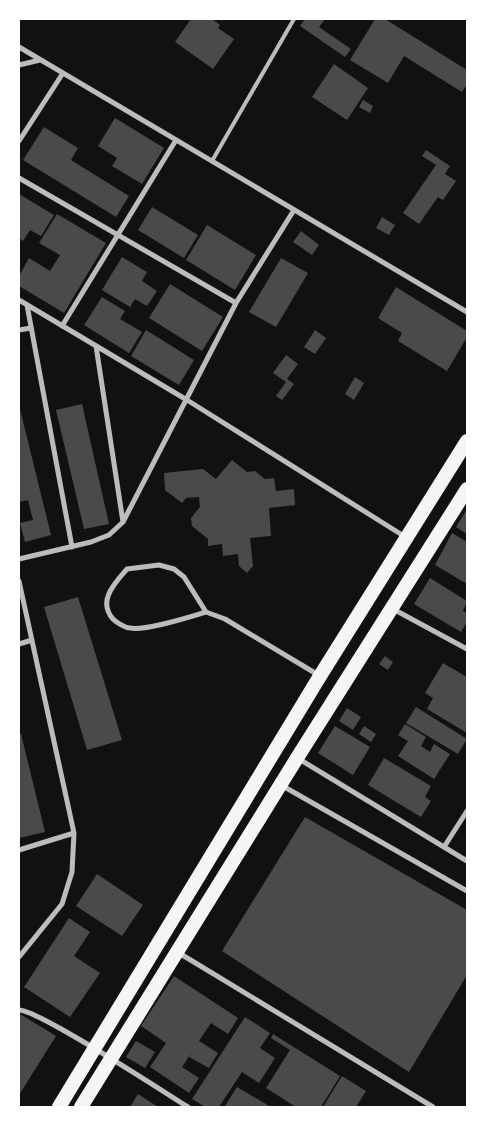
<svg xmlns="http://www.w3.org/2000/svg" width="486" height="1126" viewBox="0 0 486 1126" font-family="'Roboto Serif',serif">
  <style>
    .building { fill: #4a4a4a }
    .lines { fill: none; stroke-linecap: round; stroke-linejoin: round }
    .service { stroke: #bcbcbc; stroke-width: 4 }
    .minor { stroke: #bcbcbc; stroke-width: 5 }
    .trunk { stroke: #f5f5f5; stroke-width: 14 }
  </style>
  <rect width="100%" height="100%" fill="#111"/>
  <!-- building -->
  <path class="building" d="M191 19H212L220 25 218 28 234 39 213 69 175 42Z
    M305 19H325L319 27 351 49 345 57 300 26Z
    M375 19H385L467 70V84L462 92 404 56 388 83 350 60Z
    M334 64 368 88 347 120 312 97Z
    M363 100 373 106 370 113 359 107Z
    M115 118 164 148 142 184 112 166 117 158 98 146Z
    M44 127 78 148 71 160 129 196 116 217 23 160Z
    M426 150 450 166 445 174 456 181 443 200 438 197 419 224 403 213 436 165 422 156Z
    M19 194 54 215 41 236 30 230 23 241 19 238Z
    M152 207 198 235 184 258 138 230Z
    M57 214 106 243 64 313 19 286V276L29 258 50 271 60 255 39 243Z
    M382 217 395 225 389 235 376 228Z
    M207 225 256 255 235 290 186 260Z
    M301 231 319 245 312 255 293 242Z
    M122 257 147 272 142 281 157 291 147 306 135 299 130 307 102 290Z
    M281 258 308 273 276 327 249 312Z
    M170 284 223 317 202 351 149 318Z
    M396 287 467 331V337L447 371 398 341 402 333 378 318Z
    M102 297 125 311 120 319 142 332 129 353 84 325Z
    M146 330 194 360 179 385 131 356Z
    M315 330 326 338 315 354 304 347Z
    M286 355 298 364 287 379 294 384 282 400 276 396 286 382 273 373Z
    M355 377 364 383 354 400 345 394Z
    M82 404 109 524 84 529 56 410Z
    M19 405 51 535 25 542 20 523 33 520 28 500 19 502Z
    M232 460 247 472 255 471 265 479 274 478 276 491 294 489 295 505 269 508 271 536 250 538 253 566 247 573 239 566 238 554 223 556 222 544 208 546V539L192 526 191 518 200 507 199 497 186 498 182 503 165 490 164 473 203 469 216 479Z
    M467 509V534L456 527Z
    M452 533 467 542V584L435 565Z
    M430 578 467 601 463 611 467 613V622L461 632 414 604Z
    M78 597 122 740 87 750 44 607Z
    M385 656 393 662 388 670 379 664Z
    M443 663 467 677V733L427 709 433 698 425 693Z
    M416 707 467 739 458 754 406 723Z
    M347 708 361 717 353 730 339 721Z
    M405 724 426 737 421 746 430 752 434 744 450 754 434 779 398 756 408 741 398 735Z
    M335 726 370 747 353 775 318 753Z
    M364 726 376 734 371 742 359 734Z
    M19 734H21L45 832 19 838Z
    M384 758 431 786 425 797 431 801 421 817 368 785Z
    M305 817 467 910V975L409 1072 222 951Z
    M97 874 143 905 122 936 76 906Z
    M69 918 90 932 74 956 100 973 70 1017 24 987Z
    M174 976 238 1018 228 1034 211 1023 199 1041 218 1053 209 1068 189 1057 194 1049 182 1067 199 1078 189 1093 150 1067 166 1043 141 1026Z
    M20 1014 56 1036 19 1095V1015Z
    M245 1017 270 1033 260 1048 275 1058 259 1083 242 1072 219 1107H205L192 1099Z
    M273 1034 340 1076 321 1107H296L266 1088 290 1050 271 1038Z
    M136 1041 155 1052 145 1068 126 1057Z
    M342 1076 366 1091 356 1107H323Z
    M237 1087 271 1107 225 1106Z
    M138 1094 158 1107H130Z"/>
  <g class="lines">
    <!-- service -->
    <path class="service" d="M212 161 294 19"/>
    <!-- minor -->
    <path class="minor" d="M19 47 467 312
      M19 65 40 60
      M19 141 63 73
      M19 178 236 303
      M19 300 187 400 407 538
      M27 305 72 547
      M62 326 176 140
      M19 330 31 328
      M96 346 123 522
      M19 559 91 542 109 535 123 522 236 303 294 210
      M19 581 74 833 72 872 62 904 19 957
      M393 609 467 649
      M206 612C189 617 146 631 130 628 125 628 116 622 113 619 97 601 115 583 127 569L159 565 174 569 184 577 206 612 225 619 320 676
      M19 644 32 640
      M299 759 467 861
      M281 785 467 891
      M444 847 467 811
      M19 850 74 833
      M179 953 433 1107
      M19 1010C39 1010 162 1091 188 1107"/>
    <!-- trunk -->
    <path class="trunk" d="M59 1107 320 676 467 441
      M81 1107 297 758 467 489"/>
  </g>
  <!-- border -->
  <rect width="486" height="1126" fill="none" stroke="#ffffff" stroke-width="40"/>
</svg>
